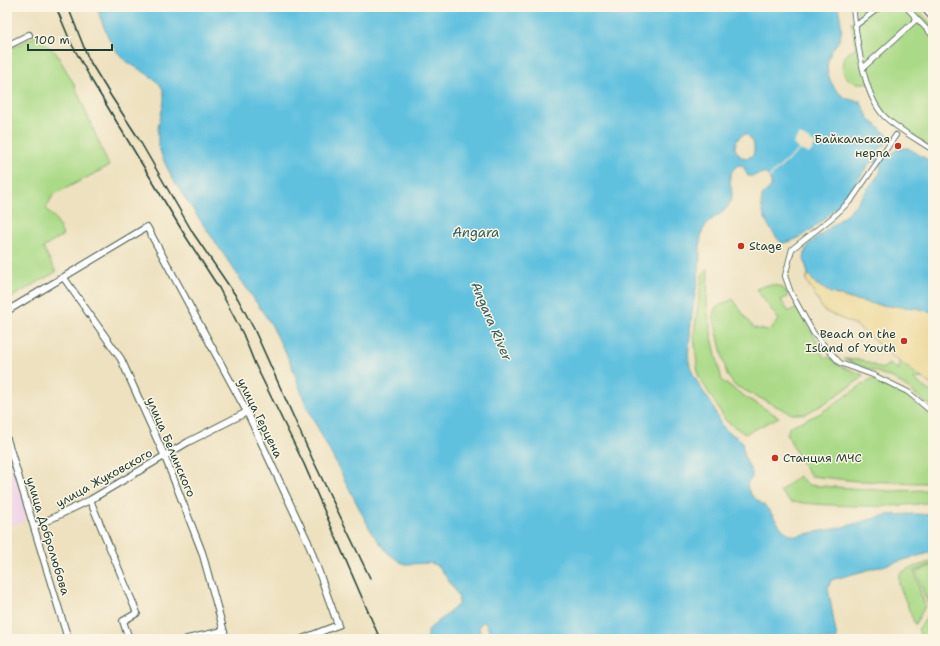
<svg xmlns="http://www.w3.org/2000/svg" width="940" height="646" viewBox="0 0 940 646" font-family="'Shantell Sans',sans-serif">
  <style>
    .built { fill: #eed0e8 }
    .green { fill: #aada87; stroke: #648c5e }
    .sand { fill: #eeda9e; stroke: #868c69 }
    .water { fill: #61c1df; stroke: #407f8a; fill-rule: evenodd }
    .pier { fill: #ede1bf }
    .lines { fill: none; stroke-linecap: round; stroke-linejoin: round }
    .pedestrian-casing { stroke: #3e5649; stroke-width: 6 }
    .minor-casing { stroke: #3e5649; stroke-width: 8 }
    .tertiary-casing { stroke: #3e5649; stroke-width: 9 }
    .pedestrian { stroke: #fff; stroke-width: 4.5 }
    .minor { stroke: #fff; stroke-width: 6 }
    .tertiary { stroke: #fff; stroke-width: 7 }
    .rail { stroke: #1f3d34; stroke-width: 1.5 }
    .poi-dot { fill: #c8321e; stroke: #fcf5e5; stroke-width: 1.5 }
    .labels { text-anchor: middle; stroke-width: 3; stroke-linejoin: round; paint-order: stroke }
    .poi-label { font-size: 12px; fill: #1f3d34; stroke: #fcf5e5; text-anchor: end }
    .street-label { font-size: 12px; fill: #1f3d34; stroke: #fcf5e5 }
    .water-label { font-size: 13px; font-style: italic; fill: #305e5f; stroke: #fcf5e5 }
  </style>
  <rect width="100%" height="100%" fill="#fcf5e5"/>
  <filter id="ink" filterUnits="userSpaceOnUse"><feTurbulence type="fractalNoise" baseFrequency=".025" numOctaves="2"/><feDisplacementMap in="SourceGraphic" scale="8" xChannelSelector="R" yChannelSelector="G"/><feConvolveMatrix kernelMatrix="1 2 1 2 8 2 1 2 1" color-interpolation-filters="sRGB"/></filter>
  <filter id="wash" filterUnits="userSpaceOnUse"><feTurbulence type="fractalNoise" baseFrequency=".012" numOctaves="4" result="noise"/><feDisplacementMap in="SourceGraphic" scale="16" xChannelSelector="R" yChannelSelector="G"/><feGaussianBlur stdDeviation="0.9" result="paint"/><feColorMatrix in="noise" values="0 0 0 0 0 0 0 0 0 0 0 0 0 0 0 0 0 1.4 0 .05"/><feComposite in="paint" operator="in"/></filter>
  <g filter="url(#wash)">
    <rect width="100%" height="100%" fill="#ede1bf"/>
    <!-- built -->
    <path class="built" d="M7 449 25 506V521L7 527Z"/>
    <!-- green -->
    <path class="green" d="M856 7H916L933 26V148C917 138 883 117 875 100 872 95 871 88 869 82 841 90 832 56 856 49L851 22 858 17Z
      M36 36 56 53 74 84 109 166 53 195 46 209 55 218 63 235 43 248 56 272 7 300V50Z
      M708 268 707 307 711 333 722 381 747 398 779 417 745 434 726 421 698 375 694 334 702 275Z
      M767 285C778 285 783 285 789 296L781 300 788 311 797 309 818 342 816 345 825 358 830 357 837 365 862 374V378L822 405 805 414H792L734 385 727 375 713 315 715 308 733 299 748 321 754 328 768 331 779 320 756 289Z
      M899 346 930 379 912 378 933 394V408L895 379 844 359 862 360 882 369 889 364 899 370Z
      M871 379 900 391 933 417V481L924 483 857 481 811 476 798 456 787 434 790 426 819 414Z
      M799 476 808 485 891 491 933 490V502C887 509 836 506 790 502L780 491Z
      M933 561V564L914 571 925 606 915 625 899 584V574L908 569Z
      M933 565V602L928 604 916 572Z
      M933 610V632L927 639H922L918 629Z"/>
    <!-- sand -->
    <path class="sand" d="M808 274 816 284 831 293 851 299 879 305 915 308 933 312V386L893 357 856 325 824 311 806 280Z"/>
    <!-- water -->
    <path class="water" d="M97 7H838C840 17 843 28 840 38 838 44 831 49 829 57 822 76 838 102 860 101L869 119 889 136 886 144 880 149 879 152 881 154 888 158 897 149 908 148 933 163V312L915 308 879 305 851 299 831 293 816 284 808 274 804 258 806 249 810 243 842 218 856 204 880 173 881 166 878 163 873 161C866 165 861 177 856 183 841 203 808 241 782 243 772 235 758 210 762 197 764 192 767 190 771 188 772 182 769 175 764 173L752 176H748L743 166 738 165C721 178 737 188 730 203 724 215 710 217 704 228 698 237 701 258 699 270 696 292 691 313 690 336 689 346 687 356 690 366 694 379 703 391 711 403 716 410 717 421 723 427 728 433 736 436 742 441L744 456 752 473V477L747 484C748 497 759 500 767 508 776 518 781 534 796 536L843 527 886 515 916 514 933 515V552L831 580 828 588 837 639H492L486 623 483 622C476 626 480 633 483 639H426L429 629 458 605 459 599 455 590 439 567 431 563 406 564 400 562 388 553 372 533 306 405 291 364 271 324 177 186C167 168 156 150 158 129 159 118 167 100 163 90 159 78 135 68 125 60 110 47 103 26 97 7ZM746 134C753 139 756 147 753 155L748 158 741 157 735 149C735 142 738 136 746 134Z"/>
    <!-- pier -->
    <path class="pier" d="M799 134 816 144 809 154 800 150 769 178 768 177 799 149 793 144Z"/>
  </g>
  <g filter="url(#ink)">
    <g class="lines">
      <!-- pedestrian casing -->
      <g class="pedestrian-casing">
        <path id="pedestrian" d="M853 7C857 38 862 91 883 115 894 127 918 140 933 150
          M906 7 933 36
          M855 26 880 7
          M863 68 917 19
          M896 135 852 199 833 217 792 249 785 276 791 293 814 334 840 363 873 375 908 392 933 413"/>
      </g>
      <!-- minor casing -->
      <g class="minor-casing">
        <path id="minor" d="M7 46 29 35
          M64 278 121 359 165 457 202 552 226 639
          M7 311 147 227 247 412 308 542 338 625 302 639
          M7 439 68 639
          M90 500 137 613 123 621 129 639
          M34 527 90 500 188 442 247 412
          M187 639 223 631"/>
      </g>
      <!-- tertiary casing -->
      <g class="tertiary-casing">
        <path id="tertiary" d="M924 7 933 17"/>
      </g>
      <!-- pedestrian -->
      <use href="#pedestrian" class="pedestrian"/>
      <!-- minor -->
      <use href="#minor" class="minor"/>
      <!-- tertiary -->
      <use href="#tertiary" class="tertiary"/>
      <!-- rail -->
      <path class="rail" d="M56 7 71 43 92 81 186 237 219 288 243 334 255 364 304 464 380 639
        M68 7 89 60 111 96 137 136 193 233 238 299 254 329 312 458 370 578"/>
    </g>
  </g>
  <!-- markers -->
  <g class="poi-dot">
    <circle cx="898" cy="146" r="4"/>
    <circle cx="741" cy="246" r="4"/>
    <circle cx="904" cy="341" r="4"/>
    <circle cx="775" cy="458" r="4"/>
  </g>
  <g class="labels">
    <!-- poi labels -->
    <g class="poi-label">
      <text x="890" y="143">Байкальская<tspan x="890" dy="14">нерпа</tspan></text>
      <text x="749" y="250" text-anchor="start">Stage</text>
      <text x="896" y="338">Beach on the<tspan x="896" dy="14">Island of Youth</tspan></text>
      <text x="783" y="462" text-anchor="start">Станция МЧС</text>
    </g>
    <!-- street labels -->
    <g class="street-label">
      <text transform="translate(260 418) rotate(64)" y="4">улица Герцена</text>
      <text transform="translate(171 447) rotate(67)" y="4">улица Белинского</text>
      <text transform="translate(104 478) rotate(-29)" y="4">улица Жуковского</text>
      <text transform="translate(48 536) rotate(73)" y="4">улица Добролюбова</text>
    </g>
    <!-- water labels -->
    <g class="water-label">
      <text x="476" y="237">Angara</text>
      <text transform="translate(492 321) rotate(67)" y="5">Angara River</text>
    </g>
  </g>
  <!-- margin -->
  <rect width="940" height="646" fill="none" stroke="#fcf5e5" stroke-width="24"/>
  <!-- scale -->
  <path d="M28 44v6h84v-6" fill="none" stroke="#1f3d34" stroke-width="2"/>
  <text x="34" y="44" font-size="12" fill="#1f3d34" stroke="#fcf5e5" stroke-width="3" paint-order="stroke">100 m</text>
</svg>
